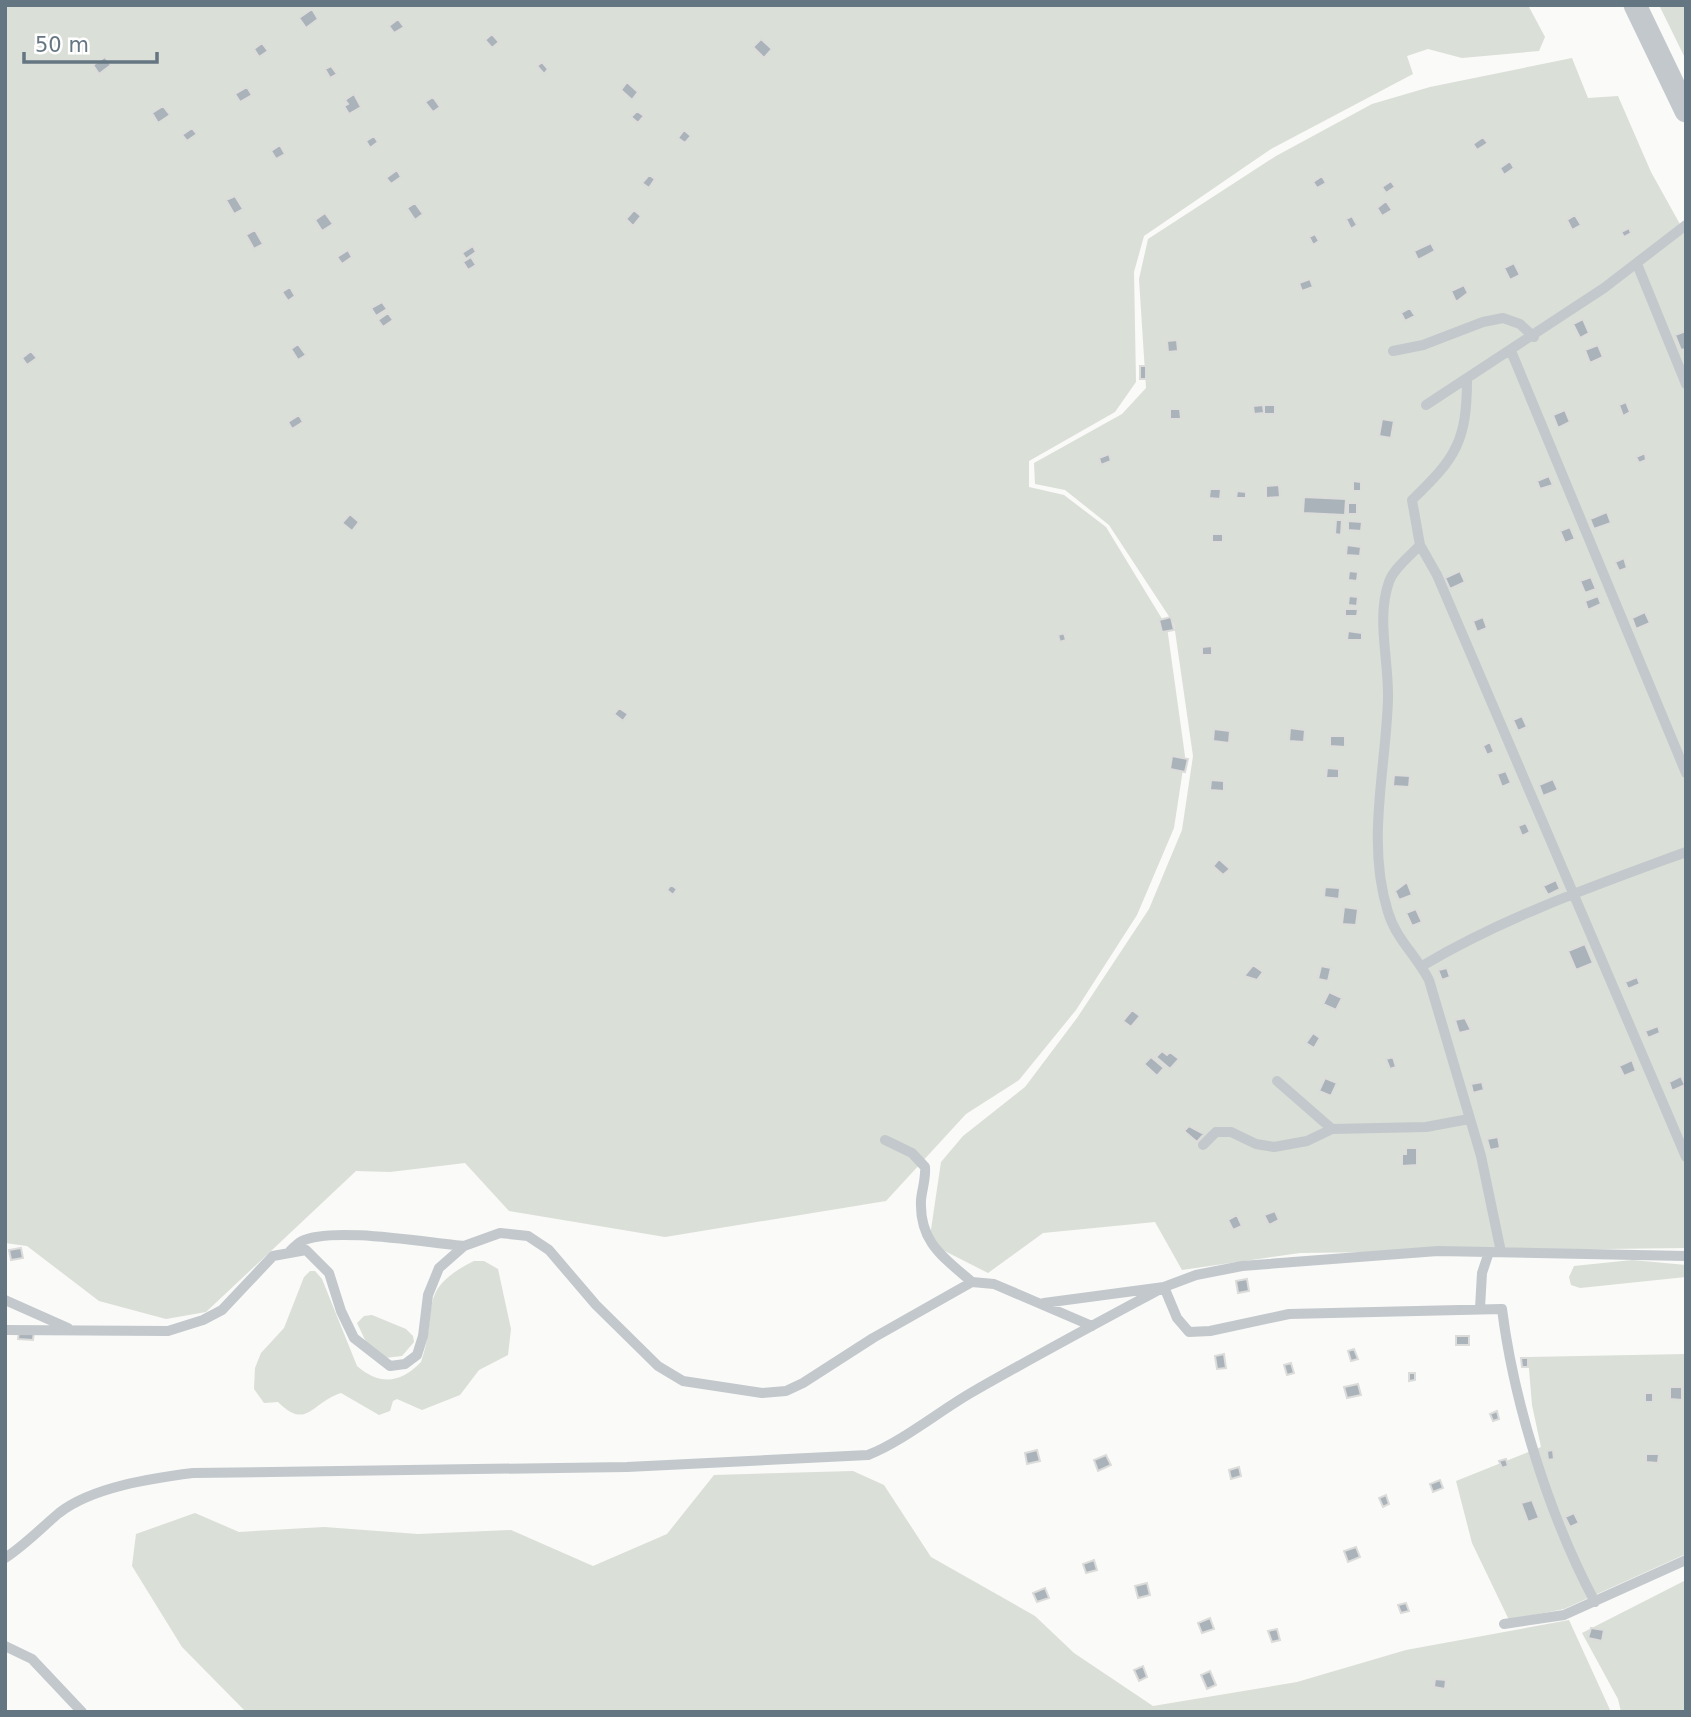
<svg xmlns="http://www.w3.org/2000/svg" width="1691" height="1717" viewBox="0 0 1691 1717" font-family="'DejaVu Sans',sans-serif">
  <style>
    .green { fill: #dadfd7 }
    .building { fill: #aab3b9; stroke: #dcdcda; stroke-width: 2 }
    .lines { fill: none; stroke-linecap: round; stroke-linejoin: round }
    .service { stroke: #c3c8cc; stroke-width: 10 }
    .tertiary { stroke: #c3c8cc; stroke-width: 23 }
  </style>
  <rect width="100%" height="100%" fill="#fafaf8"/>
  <!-- green -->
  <path class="green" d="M5 5H1528L1545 37 1539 51 1462 58 1428 49 1407 56 1413 74 1271 149 1144 236 1134 272 1136 382 1115 412 1029 461V487L1064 495 1106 527 1167 627 1185 756 1174 828 1137 915 1076 1010 1019 1080 966 1114 886 1201 665 1237 509 1211 465 1163 390 1172 356 1171 206 1312 166 1319 99 1301 27 1246 5 1243Z
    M1659 5H1686V60Z
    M1572 58 1588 98 1618 96 1651 172 1686 235V1248L1300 1253 1182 1270 1155 1222 1043 1233 988 1273 929 1243 941 1162 963 1136 1025 1087 1077 1018 1149 909 1182 830 1193 756 1174 624 1109 525 1065 490 1035 484 1034 463 1122 414 1146 388 1139 279 1148 239 1276 156 1372 104 1430 87Z
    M1632 1260 1686 1265V1277L1580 1288 1571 1285 1569 1277 1574 1266Z
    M474 1261H484L498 1269 511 1329 508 1355 479 1370 460 1395 422 1410 397 1399 393 1401 390 1411 379 1415 341 1393C312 1402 307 1431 278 1402L264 1403 254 1389 255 1368 261 1353 284 1328 304 1277 310 1271H315L322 1279 357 1366C380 1386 401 1383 421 1362 440 1309 414 1291 474 1261Z
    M372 1315 406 1329 413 1336 414 1342 402 1356 385 1358 367 1344 357 1323 364 1316Z
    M1686 1354V1554L1564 1609 1509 1620 1472 1543 1456 1481 1541 1447 1532 1405 1528 1357Z
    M853 1471 884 1485 931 1557 1035 1616 1074 1653 1153 1706 1297 1682 1406 1650 1569 1620 1611 1712H246L182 1647 132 1566 136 1534 195 1513 239 1532 324 1527 418 1534 511 1530 593 1566 667 1534 714 1475Z
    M1686 1580V1712H1621L1618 1699 1582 1633Z"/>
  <!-- building -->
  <path class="building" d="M312 9 318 19 306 28 299 18Z
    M398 19 404 27 394 33 389 26Z
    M492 34 499 42 492 48 485 40Z
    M761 39 772 49 764 58 753 47Z
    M262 43 268 51 259 57 254 49Z
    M105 57 111 65 99 74 93 65Z
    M542 62 548 69 544 74 537 66Z
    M331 66 337 74 330 78 325 69Z
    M627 82 638 92 632 100 621 90Z
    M247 87 252 95 240 102 235 94Z
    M354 94 361 107 349 114 344 106 348 104 345 100Z
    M433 97 440 107 433 112 425 102Z
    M163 106 170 115 158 123 152 113Z
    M637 111 644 116 638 123 631 117Z
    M192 128 197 134 187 141 182 135Z
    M684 130 691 136 685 143 678 138Z
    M374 136 378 142 370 148 366 141Z
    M1483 137 1488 143 1477 150 1473 144Z
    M280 145 285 154 276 159 271 151Z
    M1510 161 1514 168 1504 175 1500 168Z
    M397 170 401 177 391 184 386 178Z
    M649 175 655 179 649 188 642 183Z
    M1322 176 1326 183 1317 188 1313 182Z
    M1391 181 1395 187 1386 193 1382 187Z
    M235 196 243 209 234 214 226 200Z
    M1386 201 1392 210 1382 216 1377 208Z
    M415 203 423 214 415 220 407 208Z
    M634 210 641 216 633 226 626 219Z
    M325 213 333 224 322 231 315 220Z
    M1575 215 1581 225 1572 230 1567 220Z
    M1352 216 1357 225 1351 229 1346 219Z
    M1629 228 1631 233 1624 237 1621 232Z
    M255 230 263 244 254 249 246 235Z
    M1315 234 1319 241 1313 245 1309 237Z
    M1431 243 1435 251 1418 260 1414 251Z
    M473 246 476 252 466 259 462 253Z
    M348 250 352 257 342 264 337 257Z
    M471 257 476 265 468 270 463 262Z
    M1514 263 1520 275 1510 280 1504 268Z
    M1310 279 1313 287 1302 291 1299 283Z
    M1464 285 1468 293 1456 302 1451 291Z
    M290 287 295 296 288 301 282 292Z
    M382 302 387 309 376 316 371 308Z
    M1410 308 1415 316 1405 321 1401 313Z
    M388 313 393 320 383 327 378 320Z
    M1583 319 1589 333 1580 338 1573 324Z
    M1686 331V349L1681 350 1675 335Z
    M1177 340 1178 351 1168 352 1167 341Z
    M298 344 306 355 298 360 291 349Z
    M1598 345 1603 357 1590 363 1585 350Z
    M31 351 37 358 27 365 22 358Z
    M1140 366H1146V379H1140Z
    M1626 402 1630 412 1623 416 1619 405Z
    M1263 405 1264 413 1254 414 1253 406Z
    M1264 405H1275V414H1264Z
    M1170 409H1180L1181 419H1170Z
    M1565 410 1570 422 1558 428 1553 415Z
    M299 415 303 422 292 429 288 422Z
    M1382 419 1394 421 1391 438 1379 436Z
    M1645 453 1646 460 1639 463 1636 457Z
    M1109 454 1111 461 1101 465 1099 458Z
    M1549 476 1553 485 1540 489 1537 481Z
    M1353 481 1361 482V491H1353Z
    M1279 485 1280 497 1266 498V486Z
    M1210 489H1221L1220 499 1209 498Z
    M1237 491 1246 492V498H1236Z
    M1304 497 1346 499 1345 515 1303 513Z
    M1348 503H1357V514H1348Z
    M1607 512 1611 523 1594 529 1590 519Z
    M350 514 359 522 352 531 342 523Z
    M1336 520H1342L1341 535 1335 534Z
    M1348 521 1362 522 1361 531 1348 530Z
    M1570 527 1575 539 1565 543 1560 531Z
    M1212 534H1223V542H1212Z
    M1347 545 1361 547 1360 556 1346 555Z
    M1624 558 1627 568 1619 571 1615 562Z
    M1349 571 1358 572 1357 581 1348 580Z
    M1460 571 1465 582 1450 589 1445 578Z
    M1591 577 1596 589 1585 593 1580 581Z
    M1349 596 1358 597 1357 606 1348 605Z
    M1598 596 1601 604 1588 610 1585 601Z
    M1345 609H1358L1357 616H1345Z
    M1645 612 1650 623 1636 629 1632 618Z
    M1171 617 1174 630 1162 632 1159 620Z
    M1483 617 1487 628 1477 632 1473 621Z
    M1348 631 1362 633V640H1347Z
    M1064 633 1066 640 1060 642 1058 635Z
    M1212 646V655H1202V647Z
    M619 708 628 714 623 721 614 714Z
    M1522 716 1527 727 1518 731 1513 720Z
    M1290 728 1305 730 1304 742 1289 741Z
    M1214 729 1230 731 1229 743 1213 741Z
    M1330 736H1345V747L1330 746Z
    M1490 742 1494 752 1487 755 1483 746Z
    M1172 756 1188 759 1185 772 1170 769Z
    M1327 768 1339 769V778H1326Z
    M1506 771 1511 783 1502 787 1497 774Z
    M1394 775 1410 776 1409 787 1393 786Z
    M1553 779 1558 790 1543 796 1539 785Z
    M1211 780 1224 781V791L1210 790Z
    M1526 823 1530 832 1522 836 1518 826Z
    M1219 859 1230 869 1223 875 1213 866Z
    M1556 880 1560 889 1548 895 1543 886Z
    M1407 882 1412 895 1399 900 1395 891Z
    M671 885 677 889 673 895 667 890Z
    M1325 887 1340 888 1339 899 1324 897Z
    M1344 907 1358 909 1356 925 1342 924Z
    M1416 909 1422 922 1412 926 1406 913Z
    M1585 944 1593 963 1576 970 1568 951Z
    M1253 965 1263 972 1257 980 1244 976Z
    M1321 966 1331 968 1328 981 1318 979Z
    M1447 968 1450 977 1442 980 1438 970Z
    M1637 977 1640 984 1628 989 1625 982Z
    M1329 992 1342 998 1336 1010 1323 1004Z
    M1132 1010 1140 1016 1131 1027 1123 1021Z
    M1465 1018 1471 1030 1459 1033 1455 1020Z
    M1658 1026 1660 1033 1648 1038 1645 1031Z
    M1313 1033 1320 1038 1314 1048 1306 1043Z
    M1162 1051 1167 1055 1170 1052 1179 1059 1170 1069 1156 1057Z
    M1151 1057 1164 1068 1157 1076 1144 1064Z
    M1393 1057 1396 1067 1390 1069 1386 1059Z
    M1632 1060 1636 1071 1624 1076 1619 1066Z
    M1681 1076 1685 1085 1672 1091 1669 1082Z
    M1325 1078 1337 1083 1331 1096 1319 1091Z
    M1482 1082 1484 1090 1473 1093 1471 1084Z
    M1189 1126 1204 1134 1197 1142 1184 1131Z
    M1498 1137 1500 1148 1490 1150 1487 1139Z
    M1406 1148H1417V1165L1402 1166V1154H1406Z
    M1275 1211 1279 1220 1269 1225 1264 1215Z
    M1237 1215 1242 1226 1233 1230 1228 1220Z
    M21 1248 23 1258 11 1260 9 1250Z
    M1247 1279 1249 1291 1238 1293 1236 1281Z
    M19 1331H34L33 1340 18 1339Z
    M1456 1336H1469V1345H1456Z
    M1354 1349 1358 1359 1351 1361 1348 1351Z
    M1224 1354 1226 1368 1217 1369 1215 1356Z
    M1521 1358H1528V1367H1522Z
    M1291 1363 1294 1373 1287 1375 1284 1365Z
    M1409 1373H1415V1380L1409 1381Z
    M1358 1384 1361 1395 1347 1398 1344 1387Z
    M1670 1387H1682V1400L1670 1399Z
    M1645 1393H1653V1402H1645Z
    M1497 1411 1499 1419 1493 1421 1490 1414Z
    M1037 1450 1040 1461 1027 1464 1025 1453Z
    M1553 1450 1554 1459 1548 1460 1547 1451Z
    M1646 1454H1659L1658 1463 1646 1462Z
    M1106 1455 1111 1465 1098 1471 1094 1460Z
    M1506 1459 1508 1466 1502 1468 1499 1461Z
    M1239 1467 1241 1476 1231 1479 1229 1470Z
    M1440 1480 1443 1488 1433 1492 1430 1484Z
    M1386 1495 1389 1504 1383 1507 1379 1498Z
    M1532 1500 1539 1518 1528 1522 1521 1503Z
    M1574 1513 1579 1523 1570 1527 1565 1517Z
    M1356 1547 1360 1557 1348 1562 1344 1551Z
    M1094 1560 1097 1570 1086 1573 1083 1564Z
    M1147 1583 1150 1595 1138 1598 1135 1586Z
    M1045 1588 1049 1598 1037 1602 1033 1593Z
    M1406 1603 1409 1611 1401 1613 1398 1605Z
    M1210 1618 1214 1629 1202 1633 1198 1623Z
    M1591 1628 1604 1630 1602 1641 1588 1638Z
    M1277 1629 1280 1640 1272 1642 1268 1631Z
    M1143 1666 1147 1677 1139 1681 1134 1670Z
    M1210 1671 1216 1685 1207 1689 1201 1675Z
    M1435 1679 1446 1680 1445 1689 1434 1687Z"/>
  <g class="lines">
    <!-- service -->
    <path class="service" d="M1637 264 1686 384
      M1393 351 1423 345 1483 322 1503 318 1520 324 1534 337
      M1511 351 1686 773
      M1467 379C1467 441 1456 458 1412 500L1420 545 1437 575 1686 1157
      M1426 405 1604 288 1686 225
      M1420 545C1410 556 1393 569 1389 582 1376 618 1389 660 1388 699 1386 769 1366 842 1388 912 1396 939 1416 955 1429 980L1481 1156 1501 1252
      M1422 966C1504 917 1596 885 1686 852
      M1277 1081 1332 1129
      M885 1140 912 1153 925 1167C926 1179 922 1189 921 1200 919 1242 943 1257 972 1282
      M1203 1145 1216 1132H1231L1256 1144 1274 1147 1307 1141 1332 1129 1426 1127 1469 1119
      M290 1251C293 1248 298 1243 302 1241 332 1226 428 1243 464 1246
      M5 1300 68 1328
      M1044 1303 1164 1287 1177 1318 1189 1332 1210 1331 1289 1314 1502 1309C1514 1404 1550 1518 1595 1602
      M1480 1308 1482 1273 1489 1252
      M5 1330 168 1331 203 1320 222 1310 273 1256 306 1250 329 1273 341 1311 354 1338 390 1366 405 1364 417 1355 423 1336 428 1295 439 1268 464 1246 500 1233 528 1236 549 1250 596 1305 658 1366 683 1381 762 1393 786 1391 803 1383 873 1338 972 1282 994 1284 1092 1326
      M5 1558C25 1545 41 1528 59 1513 92 1487 153 1478 193 1473L627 1467 868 1455C901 1442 937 1413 969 1394 1033 1357 1099 1322 1164 1287L1196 1275 1242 1266 1438 1251 1686 1256
      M1504 1624 1564 1615 1686 1560
      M5 1646 32 1659 82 1712"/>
    <!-- tertiary -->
    <path class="tertiary" d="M1635 5 1686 111"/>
  </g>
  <!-- border -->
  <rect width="1691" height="1717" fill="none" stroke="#657683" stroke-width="14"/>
  <!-- scale -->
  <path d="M24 52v10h133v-10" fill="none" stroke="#657683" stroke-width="3.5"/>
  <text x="35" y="52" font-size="21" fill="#657683" stroke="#ffffff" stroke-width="5" paint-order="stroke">50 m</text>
</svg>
